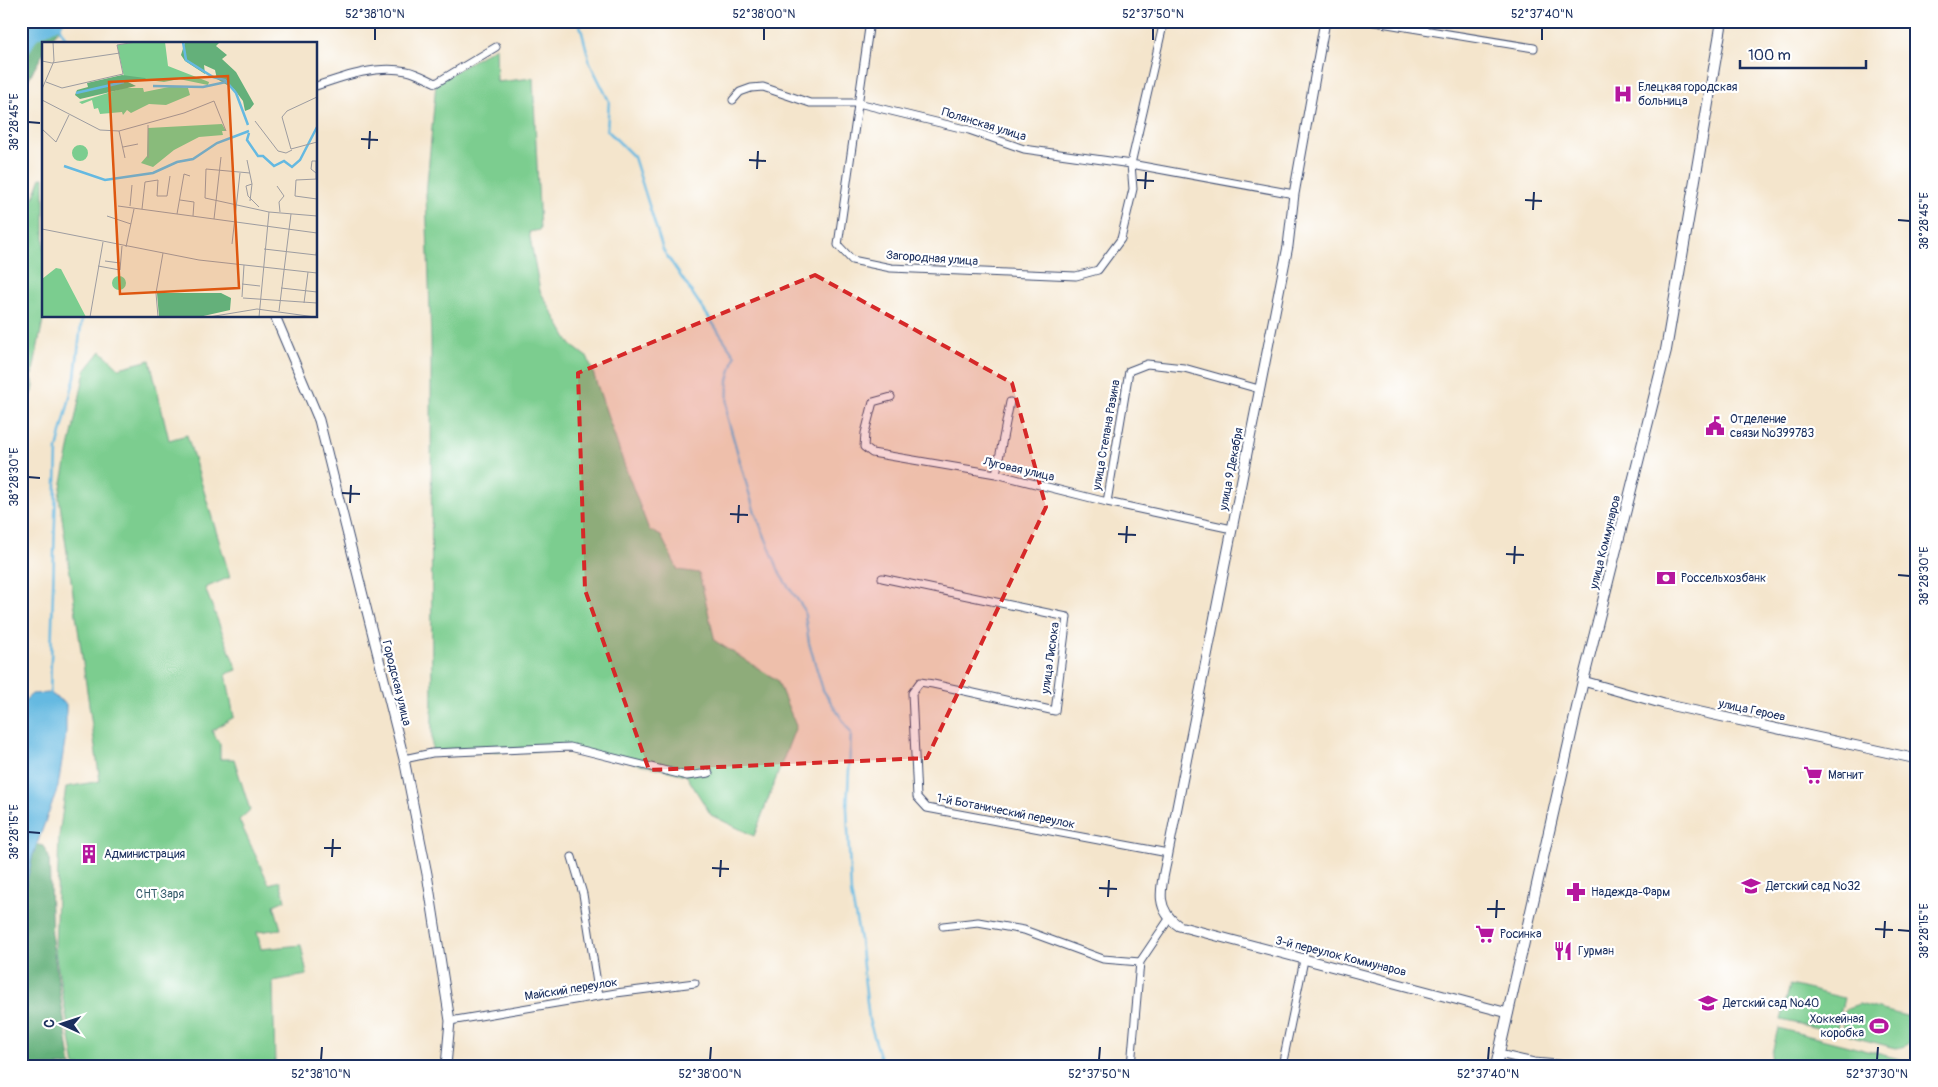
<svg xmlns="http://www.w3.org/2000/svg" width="1938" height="1087" viewBox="0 0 1938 1087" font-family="Pangolin,sans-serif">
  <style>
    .green { fill: #7bcd8f; stroke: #4b7e76 }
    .forest { fill: #64b07a; stroke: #40706c }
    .water { fill: #65b9e1; stroke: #4074a0 }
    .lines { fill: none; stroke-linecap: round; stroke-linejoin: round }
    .stream { stroke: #65b9e1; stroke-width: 2.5 }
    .river { stroke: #65b9e1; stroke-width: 15 }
    .minor-casing { stroke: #3c4a6e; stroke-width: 9 }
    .tertiary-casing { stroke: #3c4a6e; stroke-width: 11 }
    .secondary-casing { stroke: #3c4a6e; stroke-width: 12 }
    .minor { stroke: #fff; stroke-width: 7 }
    .tertiary { stroke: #fff; stroke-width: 9 }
    .secondary { stroke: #fff; stroke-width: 10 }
    .marked { fill: #d62828; fill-opacity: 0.2; stroke: #d62828; stroke-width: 4; stroke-dasharray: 10 6; stroke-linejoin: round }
    .ticks { fill: none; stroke: #1b2f5e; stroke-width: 2 }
    .labels { text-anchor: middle; stroke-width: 4.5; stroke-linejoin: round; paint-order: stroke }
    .poi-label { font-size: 12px; fill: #1b2f5e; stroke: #fff; text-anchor: start }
    .street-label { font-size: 12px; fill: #1b2f5e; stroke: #fff }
    .park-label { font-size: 12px; fill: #385e6d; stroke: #fff }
    .inset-river { fill: none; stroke: #65b9e1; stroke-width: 2.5 }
    .inset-road { fill: none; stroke: #9d9ca0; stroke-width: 1 }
    .view { fill: #de5710; fill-opacity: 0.15; stroke: #de5710; stroke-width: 2.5 }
    .inset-edge { fill: none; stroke: #1b2f5e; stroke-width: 2.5 }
    .neatline { fill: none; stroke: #1b2f5e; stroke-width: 2 }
    .ticks-label { font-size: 12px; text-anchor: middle; fill: #1b2f5e }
  </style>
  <rect width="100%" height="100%" fill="#fff"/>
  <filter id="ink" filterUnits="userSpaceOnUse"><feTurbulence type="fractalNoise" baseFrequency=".02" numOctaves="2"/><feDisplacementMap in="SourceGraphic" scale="10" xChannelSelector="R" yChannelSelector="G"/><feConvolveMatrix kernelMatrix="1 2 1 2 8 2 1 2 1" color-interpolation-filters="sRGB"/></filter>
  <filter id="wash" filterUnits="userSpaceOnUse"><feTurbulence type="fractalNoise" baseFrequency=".0096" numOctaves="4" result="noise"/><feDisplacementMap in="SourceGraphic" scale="20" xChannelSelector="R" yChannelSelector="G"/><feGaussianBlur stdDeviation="1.12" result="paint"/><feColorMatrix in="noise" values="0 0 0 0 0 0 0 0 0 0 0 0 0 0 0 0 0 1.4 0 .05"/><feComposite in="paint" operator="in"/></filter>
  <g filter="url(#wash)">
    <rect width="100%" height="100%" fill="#f4e5cc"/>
    <!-- green -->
    <path class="green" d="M496 47 497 82 533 78 540 230 529 232 540 291 571 345 588 358 624 464 649 530 661 536 678 570 699 573 715 641 777 680 796 726 754 836 711 815 686 775 581 750 432 753 431 341 426 195 436 83Z
      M41 178H44V315L32 376 34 387 21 416V231Z
      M101 351 119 368 150 360 169 440 187 435 230 577 205 588 237 670 226 674 234 717 212 731 220 744V759H234L250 810 239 820 269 884 280 881 285 900 274 905 281 929 257 932 261 949 301 945 307 975 273 981 275 1066H75L55 952 59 836 66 787 100 781 59 497 85 371Z
      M1790 985 1844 998 1836 1032 1781 1020Z
      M1859 1004 1910 1017 1916 1027C1913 1039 1909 1047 1896 1048L1849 1036C1840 1027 1840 1018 1847 1008Z
      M1778 1028 1911 1062 1910 1066H1769Z"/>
    <!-- forest -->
    <path class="forest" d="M21 21H64L49 44H44V52L21 92Z
      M35 844 43 846 49 857 52 940 71 1066H21V905Z"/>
    <!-- water -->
    <path class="water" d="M50 693 66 704V734L58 787 33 855 21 905V704L32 694Z"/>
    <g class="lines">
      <!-- stream -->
      <path class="stream" d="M579 21 590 63 609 101 607 130 634 157 663 250 735 356 728 380 727 416 754 510 781 576 804 609 809 643 823 690 851 733 847 808 851 893 860 940 869 1020 883 1066
        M56 22 69 44
        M50 695 57 449 75 377 82 316
        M21 1045 26 1066"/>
      <!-- river -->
      <path class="river" d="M21 51 32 33 56 21"/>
    </g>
  </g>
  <g filter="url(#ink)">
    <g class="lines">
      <!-- minor casing -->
      <g class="minor-casing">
        <path id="minor" d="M870 21 838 245 852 260 891 268 1076 276 1098 270 1121 239 1133 189 1131 164 1164 21
          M1369 21 1534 48
          M316 86C345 76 376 65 407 71 417 73 427 79 436 83L496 47
          M733 100 740 92 751 88 763 87 810 103H858L969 130 1024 149 1131 164 1294 194
          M891 397 873 402 865 433 864 447 872 453 996 474 1107 502 1232 529
          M996 474 1010 402
          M1107 502 1129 371 1147 364 1184 368 1259 389
          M882 578 1067 617 1055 711 933 684 920 682 912 693 917 797 927 808 1168 853
          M404 759 432 753 570 747 687 776 709 773
          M572 857 583 894 599 996
          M943 926 978 922 1024 930 1103 959 1140 962
          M450 1021 616 993 695 983
          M1499 1054 1534 1062 1580 1066
          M1131 1066 1140 962 1169 919
          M1282 1066 1304 960"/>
      </g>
      <!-- tertiary casing -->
      <g class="tertiary-casing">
        <path id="tertiary" d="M1325 21 1294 194 1288 246 1168 853C1163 882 1151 907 1179 926L1508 1013
          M275 316 319 420 404 759 427 874 450 1021 446 1066
          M1583 681 1664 704 1917 759"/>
      </g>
      <!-- secondary casing -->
      <g class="secondary-casing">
        <path id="secondary" d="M1496 1066 1583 681 1666 350 1722 21"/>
      </g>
      <!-- minor -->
      <use href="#minor" class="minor"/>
      <!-- tertiary -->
      <use href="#tertiary" class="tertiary"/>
      <!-- secondary -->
      <use href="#secondary" class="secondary"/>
    </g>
  </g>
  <!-- marked area -->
  <path class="marked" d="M815 275 1012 383 1046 507 927 758 649 770 585 590 578 373Z"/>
  <!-- ticks -->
  <path class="ticks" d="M375 40V28M764 40V28M1153 40V28M1542 40V28M28 122 40 123M361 139 378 140M369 149 370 131M749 160 766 161M757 169 758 151M1137 180 1154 181M1145 189 1146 172M1525 200 1542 201M1533 210 1534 192M1898 220 1910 221M28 477 40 478M342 493 360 494M350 503 351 485M730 514 748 515M738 523 739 505M1118 534 1136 535M1126 543 1127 526M1506 554 1524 555M1514 564 1515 546M1898 575 1910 576M28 832 40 833M324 848H341M332 857 333 839M712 868 729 869M720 877 721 860M1099 888 1117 889M1108 897 1109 880M1487 909H1505M1496 918 1497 900M1875 929 1893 930M1898 930 1910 931M1884 938 1885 921M321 1060 322 1047M710 1060 711 1047M1099 1060 1100 1047M1488 1060 1489 1047M1877 1060 1878 1047"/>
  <!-- icons -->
  <defs>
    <g id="hospital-bare" transform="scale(1.5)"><path d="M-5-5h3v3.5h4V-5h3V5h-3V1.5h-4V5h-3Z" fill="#b5179e" stroke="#fff" stroke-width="2.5" paint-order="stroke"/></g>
    <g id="civic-bare" transform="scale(1.5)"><path d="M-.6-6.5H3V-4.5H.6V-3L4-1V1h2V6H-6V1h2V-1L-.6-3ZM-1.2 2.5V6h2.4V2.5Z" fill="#b5179e" stroke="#fff" stroke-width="2.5" paint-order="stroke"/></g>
    <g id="bank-bare" transform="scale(1.5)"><path d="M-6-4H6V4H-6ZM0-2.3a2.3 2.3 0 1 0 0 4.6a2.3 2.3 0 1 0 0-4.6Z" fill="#b5179e" stroke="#fff" stroke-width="2.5" paint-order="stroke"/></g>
    <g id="supermarket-bare" transform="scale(1.5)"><path d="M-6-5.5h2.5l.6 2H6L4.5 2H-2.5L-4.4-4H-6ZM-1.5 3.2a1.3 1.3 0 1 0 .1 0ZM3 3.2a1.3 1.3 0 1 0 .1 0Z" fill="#b5179e" stroke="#fff" stroke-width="2.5" paint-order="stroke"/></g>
    <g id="building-bare" transform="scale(1.5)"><path d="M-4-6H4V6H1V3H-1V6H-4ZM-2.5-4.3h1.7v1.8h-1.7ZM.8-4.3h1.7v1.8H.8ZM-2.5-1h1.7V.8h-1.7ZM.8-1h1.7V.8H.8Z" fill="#b5179e" stroke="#fff" stroke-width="2.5" paint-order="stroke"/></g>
    <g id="school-bare" transform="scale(1.5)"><path d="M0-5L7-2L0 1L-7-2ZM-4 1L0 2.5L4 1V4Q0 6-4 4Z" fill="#b5179e" stroke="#fff" stroke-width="2.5" paint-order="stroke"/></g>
    <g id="pharmacy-bare" transform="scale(1.5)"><path d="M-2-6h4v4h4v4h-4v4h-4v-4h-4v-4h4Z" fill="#b5179e" stroke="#fff" stroke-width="2.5" paint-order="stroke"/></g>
    <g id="restaurant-bare" transform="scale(1.5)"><path d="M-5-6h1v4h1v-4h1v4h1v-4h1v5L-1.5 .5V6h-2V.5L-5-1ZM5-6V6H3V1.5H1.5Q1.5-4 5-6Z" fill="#b5179e" stroke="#fff" stroke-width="2.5" paint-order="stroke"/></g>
    <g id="stadium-bare" transform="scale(1.5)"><path d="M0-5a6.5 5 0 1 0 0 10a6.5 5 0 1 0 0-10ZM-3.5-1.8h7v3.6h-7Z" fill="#b5179e" stroke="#fff" stroke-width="2.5" paint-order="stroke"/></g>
  </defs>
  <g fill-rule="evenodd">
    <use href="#hospital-bare" x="1623" y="94"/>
    <use href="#civic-bare" x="1715" y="426"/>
    <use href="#bank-bare" x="1666" y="578"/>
    <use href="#supermarket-bare" x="1813" y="775"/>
    <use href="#building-bare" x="89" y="854"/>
    <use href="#school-bare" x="1751" y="886"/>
    <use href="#pharmacy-bare" x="1576" y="892"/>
    <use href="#supermarket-bare" x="1485" y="934"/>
    <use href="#restaurant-bare" x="1563" y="951"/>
    <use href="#school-bare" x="1708" y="1003"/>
    <use href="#stadium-bare" x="1879" y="1026"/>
  </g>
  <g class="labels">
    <!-- poi labels -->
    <g class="poi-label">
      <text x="1638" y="91">Елецкая городская<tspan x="1638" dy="14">больница</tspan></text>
      <text x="1730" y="423">Отделение<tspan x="1730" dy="14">связи №399783</tspan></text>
      <text x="1681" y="582">Россельхозбанк</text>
      <text x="1828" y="779">Магнит</text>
      <text x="104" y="858">Администрация</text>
      <text x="1766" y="890">Детский сад №32</text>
      <text x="1591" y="896">Надежда-Фарм</text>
      <text x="1500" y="938">Росинка</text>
      <text x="1578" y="955">Гурман</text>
      <text x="1723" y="1007">Детский сад №40</text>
      <text x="1864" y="1023" text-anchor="end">Хоккейная<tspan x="1864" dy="14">коробка</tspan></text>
    </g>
    <!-- street labels -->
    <g class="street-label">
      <text transform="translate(984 124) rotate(17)" y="4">Полянская улица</text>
      <text transform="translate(932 258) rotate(4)" y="4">Загородная улица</text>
      <text transform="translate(1106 435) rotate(-80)" y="4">улица Степана Разина</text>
      <text transform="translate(1019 469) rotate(13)" y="4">Луговая улица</text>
      <text transform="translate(1231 469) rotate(-79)" y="4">улица 9 Декабря</text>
      <text transform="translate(1605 542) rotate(-76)" y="4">улица Коммунаров</text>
      <text transform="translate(1050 658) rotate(-82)" y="4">улица Лисюка</text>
      <text transform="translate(397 683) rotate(76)" y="4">Городская улица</text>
      <text transform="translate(1752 710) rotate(12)" y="4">улица Героев</text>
      <text transform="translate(1006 811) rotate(11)" y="4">1-й Ботанический переулок</text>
      <text transform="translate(1341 956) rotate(14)" y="4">3-й переулок Коммунаров</text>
      <text transform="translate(571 989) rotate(-9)" y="4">Майский переулок</text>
    </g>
    <!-- park labels -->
    <g class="park-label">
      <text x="160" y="898">СНТ Заря</text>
    </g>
  </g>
  <!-- overview -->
  <g transform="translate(42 42)">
    <rect width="275" height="275" fill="#f4e5cc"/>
    <path d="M94 0H123L126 24 167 40 166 43 137 37 122 40 82 35 75 3ZM132 44 146 46 148 53 124 63 107 62 89 71 85 68 81 73 80 70 58 72 56 66 52 67 50 58 40 62 37 60 82 46H101L102 50ZM180 82 184 89H180L181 93 157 95 132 108 111 125 99 121 105 114 106 86ZM30 111a8 8 0 1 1 16 0a8 8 0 1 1-16 0ZM14 226 19 227 44 275H0V237ZM70 241a7 7 0 1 1 14 0a7 7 0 1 1-14 0Z" fill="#7bcd8f"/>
    <path d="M143 0H178L174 4 185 13 180 17 194 30 212 62 208 67 203 69 201 59 192 47 175 37 173 28 162 23 163 32 143 19 139 13ZM80 33 103 36 106 39H84L94 44 38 57 33 53 35 48 46 45 45 41ZM115 251H179L189 256 188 268 157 275H117Z" fill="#64b07a"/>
    <path class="inset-river" d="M141 0 144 18 171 35 183 38 194 51 206 83M111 44 161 45 184 40M34 51 82 40M207 91 205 98 216 114H221L232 124 242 119 250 125 258 118 275 85M22 124 63 138 111 131 135 120 151 117 175 101 207 89"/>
    <path class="inset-road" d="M0 19 10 21 78 11M4 40 20 46 81 32 75 3 94 0M0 47 12 19 11 0M275 55 245 69 240 75 249 107 275 100M0 58 58 88 77 89 142 71 172 59 184 89M213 79 236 109 244 111 250 108M106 83V116M0 87 14 100 27 73M77 89 83 116M81 105 96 102M205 118 210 142 204 144 206 154 217 165M208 131 164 127 163 156 227 170 275 174M274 137V119H270L269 127 274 131M275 137 254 138 253 154 275 157M235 144 242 154 237 160 238 170M138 158 152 160 151 174M208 159 210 142M76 164 275 191M88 164 90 143M100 167 103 140 116 138 115 154H125L128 134M135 172 142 132 148 134M65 174 89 182M172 177 179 115M0 187 157 218 275 231M190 202 198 131M84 205 92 167M222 207 274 213 275 206M63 219 78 221M56 224 78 228 80 204M200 242 218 244M239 246 275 250M200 255 202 223M201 256 275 261M262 261 266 230M237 269 249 172M48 275 61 200M116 275 114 251 121 211M167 275 215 267 273 275M217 275 227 170"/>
    <path class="view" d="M186 34 197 246 78 252 67 40Z"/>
    <rect width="275" height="275" class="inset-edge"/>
  </g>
  <!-- margin -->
  <rect width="1938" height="1087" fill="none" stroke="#fff" stroke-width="55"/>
  <!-- north arrow -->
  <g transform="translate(62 1024) rotate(273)" stroke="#ffffff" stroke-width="4" paint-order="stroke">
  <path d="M0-4L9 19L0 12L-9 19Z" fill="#1b2f5e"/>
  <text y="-8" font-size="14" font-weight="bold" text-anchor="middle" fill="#1b2f5e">С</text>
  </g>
  <!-- scale -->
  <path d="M1740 60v8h126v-8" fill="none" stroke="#1b2f5e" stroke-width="2.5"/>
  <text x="1748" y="60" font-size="15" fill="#1b2f5e" stroke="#ffffff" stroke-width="4" paint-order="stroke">100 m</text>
  <rect x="28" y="28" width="1882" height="1032" class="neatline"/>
  <g class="ticks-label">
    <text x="375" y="18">52°38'10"N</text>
    <text x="764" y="18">52°38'00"N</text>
    <text x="1153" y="18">52°37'50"N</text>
    <text x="1542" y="18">52°37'40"N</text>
    <text transform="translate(14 122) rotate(-90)" y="4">38°28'45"E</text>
    <text transform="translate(1924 221) rotate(-90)" y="4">38°28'45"E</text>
    <text transform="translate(14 477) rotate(-90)" y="4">38°28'30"E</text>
    <text transform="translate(1924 576) rotate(-90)" y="4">38°28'30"E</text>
    <text transform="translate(14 832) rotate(-90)" y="4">38°28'15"E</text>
    <text transform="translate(1924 931) rotate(-90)" y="4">38°28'15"E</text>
    <text x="321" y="1078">52°38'10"N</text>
    <text x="710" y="1078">52°38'00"N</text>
    <text x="1099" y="1078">52°37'50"N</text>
    <text x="1488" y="1078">52°37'40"N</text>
    <text x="1877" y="1078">52°37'30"N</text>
  </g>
</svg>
